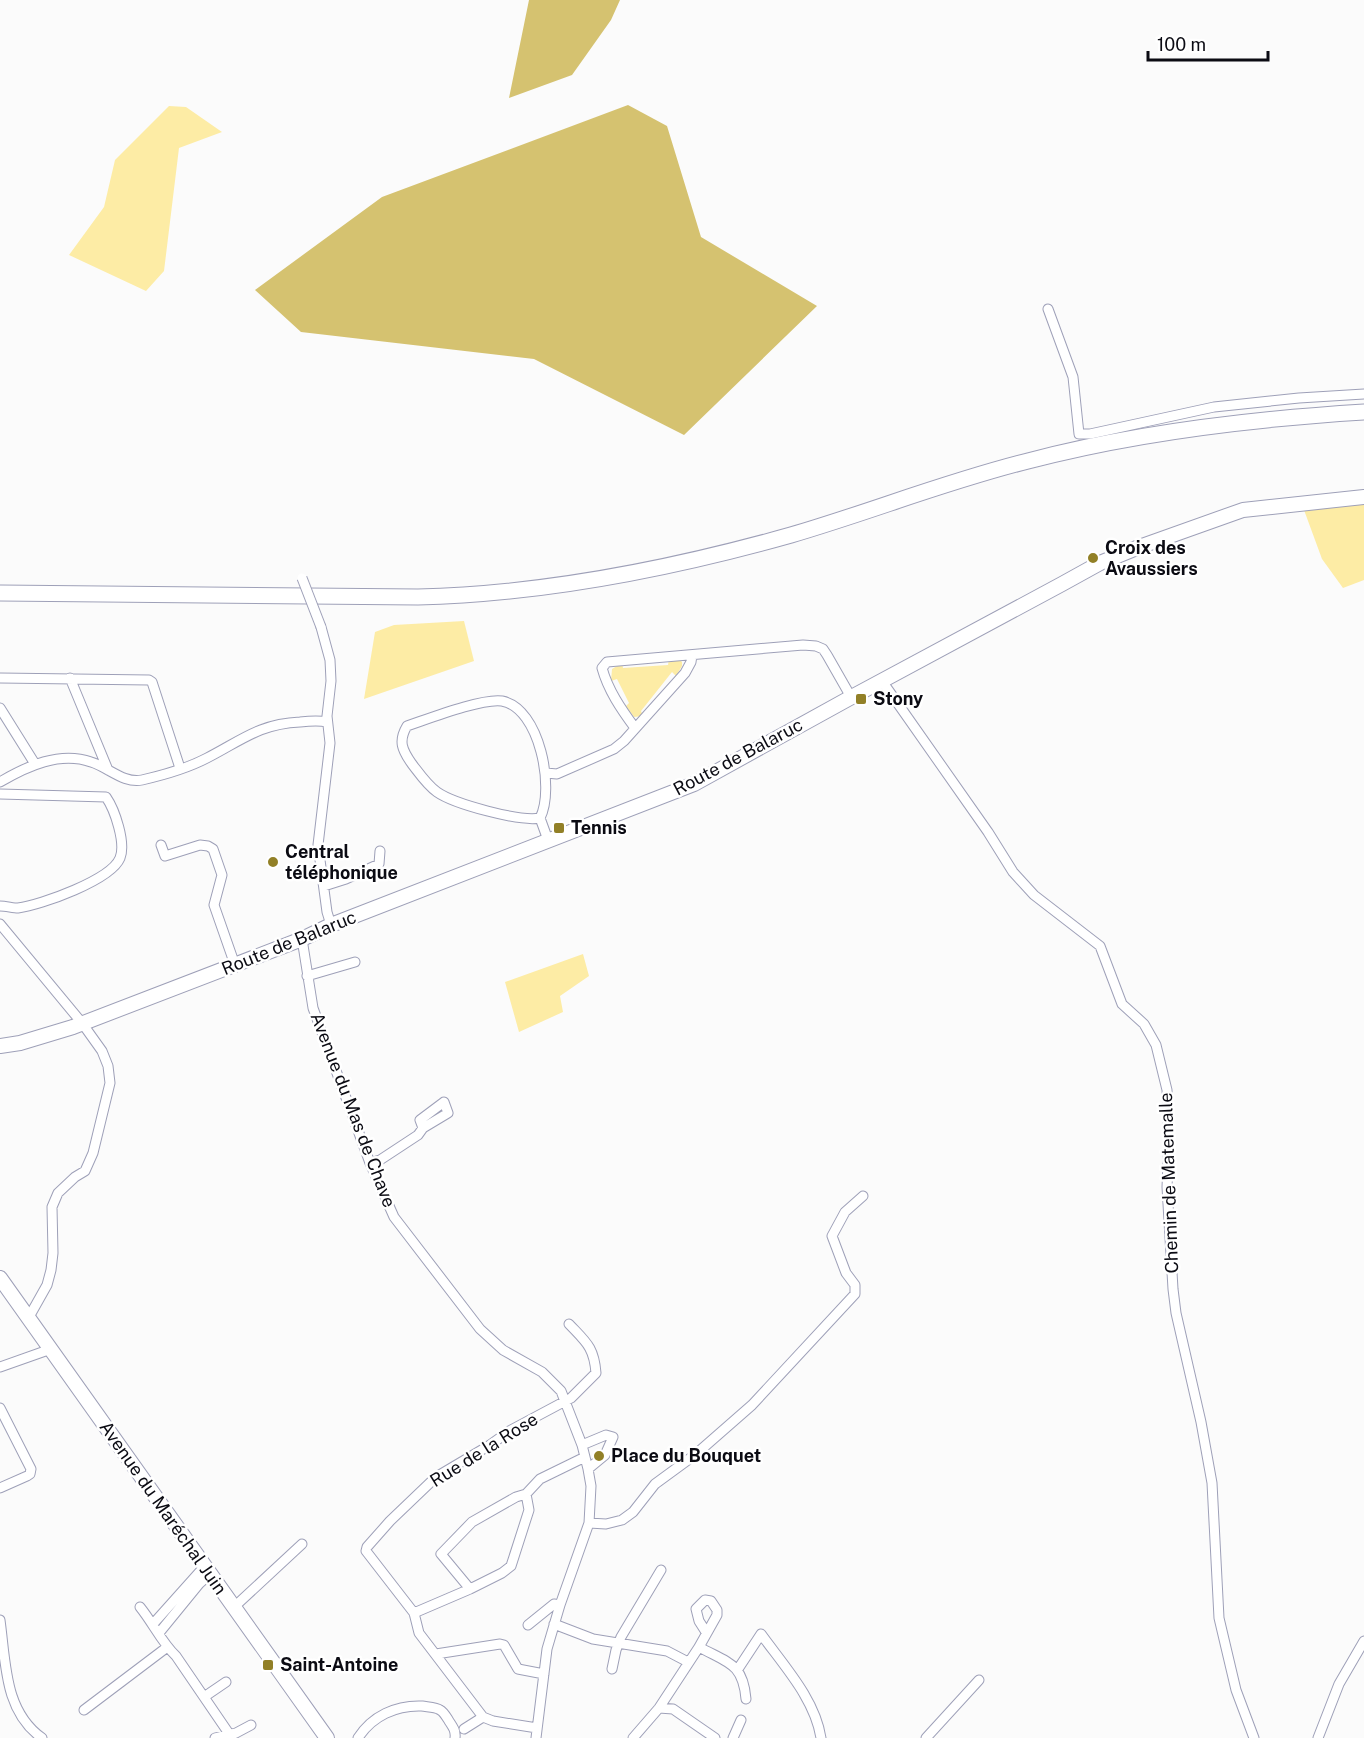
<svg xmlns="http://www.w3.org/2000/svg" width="1364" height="1738" viewBox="0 0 1364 1738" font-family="'Public Sans',sans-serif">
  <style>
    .green { fill: #fdeca5 }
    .water { fill: #d5c270 }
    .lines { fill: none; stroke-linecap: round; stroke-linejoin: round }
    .street-casing { stroke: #9ea0b8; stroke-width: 11 }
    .secondary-casing { stroke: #9ea0b8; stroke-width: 16 }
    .primary-casing { stroke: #9ea0b8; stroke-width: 17 }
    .street { stroke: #fff; stroke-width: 9 }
    .secondary { stroke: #fff; stroke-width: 14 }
    .primary { stroke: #fff; stroke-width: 15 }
    .street-bridge-casing { stroke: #9ea0b8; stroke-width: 11; stroke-linecap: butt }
    .street-bridge { stroke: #fff; stroke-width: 9 }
    .poi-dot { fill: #928027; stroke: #fff; stroke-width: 2 }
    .labels { text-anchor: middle; stroke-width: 5; stroke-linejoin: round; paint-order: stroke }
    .poi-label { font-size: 18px; font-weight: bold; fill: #0b0b13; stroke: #fff; text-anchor: start }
    .street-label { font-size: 18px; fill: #0b0b13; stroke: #fff }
  </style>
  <rect width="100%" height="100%" fill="#fbfbfb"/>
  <!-- green -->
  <path class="green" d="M169 106 186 107 222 132 179 148 164 271 146 291 69 255 104 207 115 160Z
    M1364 504V580L1343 588 1322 559 1304 510Z
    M464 621 474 661 364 699 375 632 394 625Z
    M669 659H679L682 662V666L676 676 672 672 641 711 643 716 634 717 626 706 629 703 617 679 611 681 612 669 622 663 623 668 668 665Z
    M583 954 589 976 560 996 563 1012 519 1032 505 982Z"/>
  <!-- water -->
  <path class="water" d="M529 0H620L611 20 572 75 509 98Z
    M628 105 667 126 701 237 817 306 684 435 534 359 301 332 255 290 382 197Z"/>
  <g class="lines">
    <!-- street casing -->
    <g class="street-casing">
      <path id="street" d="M1048 309 1073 377 1079 434H1090L1214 407 1299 398 1364 394
        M321 627 330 660 331 681 327 716 330 743 318 845 327 912 331 925
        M0 678 149 680 152 682 180 768
        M70 678 108 770
        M882 681 988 832 1013 872 1034 895 1100 946 1122 1004 1144 1024 1156 1045 1167 1090 1169 1140 1167 1187 1173 1289 1176 1313 1201 1422 1212 1483 1219 1618 1236 1690 1254 1738
        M0 708 35 764
        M635 728C621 709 608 690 602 668L607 662 803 645 816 646 823 649 827 655 851 697
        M546 773 557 774 614 749 624 741 685 673 691 662 692 655
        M0 782C27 766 60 751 91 762 108 767 124 784 142 780 164 775 188 768 207 758 242 740 259 724 300 722 309 721 318 720 327 722
        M0 794 106 797C115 810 126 843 120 858 111 880 41 905 18 908 13 908 6 906 0 906
        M540 818C520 822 454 804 437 792 427 785 419 773 412 764 402 750 398 741 407 726 428 719 482 698 502 701 540 708 555 789 540 818L548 840
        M161 845 165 856 200 845 208 846 213 849 222 875 214 905 235 965
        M324 886 346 879 379 864 380 851
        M0 924 82 1023 102 1051 108 1066 110 1083 93 1153 85 1171 75 1177 58 1193 52 1207 53 1253 51 1270 47 1285 29 1317
        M302 939 313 1008 370 1163 394 1217 480 1329 503 1350 542 1372 561 1391 582 1445 588 1469 591 1486 589 1523 560 1605 547 1649 536 1738
        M307 976 355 962
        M370 1163 380 1160 418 1135 423 1128 448 1113 444 1102 420 1120 423 1128
        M0 1367 51 1349
        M0 1408 31 1469 30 1474 27 1476 0 1488
        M582 1445 606 1435 613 1437 605 1455 588 1469
        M526 1494 529 1510 511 1566 502 1573 470 1589 414 1613 366 1551 367 1547 390 1521 436 1477 490 1445 511 1430 571 1398 596 1373C594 1347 586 1342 569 1324
        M589 1523 606 1524 622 1520 633 1512 655 1484 696 1454 752 1405 855 1294V1285L846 1273 832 1236 845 1212 863 1196
        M470 1589 441 1554 472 1522 516 1497 526 1494 540 1479 585 1457
        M140 1607C153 1623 162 1643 176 1656L232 1738
        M233 1608 302 1544
        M414 1613 419 1633 483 1717 493 1721 537 1728
        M0 1620C6 1663 4 1711 42 1738
        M153 1624 204 1567
        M554 1624 593 1639 667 1651 688 1662
        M528 1625 554 1604 560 1605
        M159 1633 199 1584 209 1575
        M699 1647C728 1663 743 1663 746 1699
        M436 1654 500 1644 504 1645 518 1669 544 1674
        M612 1669 616 1650 621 1637 661 1570
        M738 1669 761 1634C784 1666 815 1699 821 1738
        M204 1697 226 1682
        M659 1708 673 1709 715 1738
        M84 1710 166 1648
        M464 1729 483 1717
        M215 1738 236 1733 251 1725
        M358 1738C372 1716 396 1705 422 1706 427 1707 436 1707 440 1710 444 1712 447 1718 449 1721 453 1727 456 1731 455 1738
        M633 1738 659 1708 699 1647 717 1615V1610L711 1601 705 1600 696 1609 699 1621 706 1632
        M733 1738 741 1720
        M926 1738 979 1680
        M1318 1738 1339 1684 1364 1641"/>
    </g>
    <!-- secondary casing -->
    <g class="secondary-casing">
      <path id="secondary" d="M0 1046 20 1043 73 1027 302 939 331 925 694 784 848 699 1062 584 1100 563 1139 547 1243 510 1364 497
        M0 1278 327 1738"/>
    </g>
    <!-- primary casing -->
    <g class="primary-casing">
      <path id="primary" d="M0 593 418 597C544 594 670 569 791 535 870 512 947 481 1028 461 1138 432 1251 419 1364 412"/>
    </g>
    <!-- street -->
    <use href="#street" class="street"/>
    <!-- secondary -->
    <use href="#secondary" class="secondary"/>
    <!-- primary -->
    <use href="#primary" class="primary"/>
    <!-- street-bridge casing -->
    <g class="street-bridge-casing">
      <path id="street-bridge" d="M302 578 321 627"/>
    </g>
    <!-- street-bridge -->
    <use href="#street-bridge" class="street-bridge"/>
  </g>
  <!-- markers -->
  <g class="poi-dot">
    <circle cx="1093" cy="558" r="6"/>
    <rect x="855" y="693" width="12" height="12" rx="3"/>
    <rect x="553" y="822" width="12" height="12" rx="3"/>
    <circle cx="273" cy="862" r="6"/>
    <circle cx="599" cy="1456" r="6"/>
    <rect x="262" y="1659" width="12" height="12" rx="3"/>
  </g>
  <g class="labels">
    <!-- poi labels -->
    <g class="poi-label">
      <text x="1105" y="554">Croix des<tspan x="1105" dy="21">Avaussiers</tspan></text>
      <text x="873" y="705">Stony</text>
      <text x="571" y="834">Tennis</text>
      <text x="285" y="858">Central<tspan x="285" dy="21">téléphonique</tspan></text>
      <text x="611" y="1462">Place du Bouquet</text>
      <text x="280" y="1671">Saint-Antoine</text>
    </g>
    <!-- street labels -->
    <g class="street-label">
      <text transform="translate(738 757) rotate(-28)" y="6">Route de Balaruc</text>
      <text transform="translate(289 943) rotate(-22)" y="6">Route de Balaruc</text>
      <text transform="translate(353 1110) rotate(69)" y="6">Avenue du Mas de Chave</text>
      <text transform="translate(1169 1183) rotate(-92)" y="6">Chemin de Matemalle</text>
      <text transform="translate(484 1450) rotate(-32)" y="6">Rue de la Rose</text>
      <text transform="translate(163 1508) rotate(55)" y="6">Avenue du Maréchal Juin</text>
    </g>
  </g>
  <!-- scale -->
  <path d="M1148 51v9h120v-9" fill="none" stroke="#0b0b13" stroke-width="3"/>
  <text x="1157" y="51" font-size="18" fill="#0b0b13" stroke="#ffffff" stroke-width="4.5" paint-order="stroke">100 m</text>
</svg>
